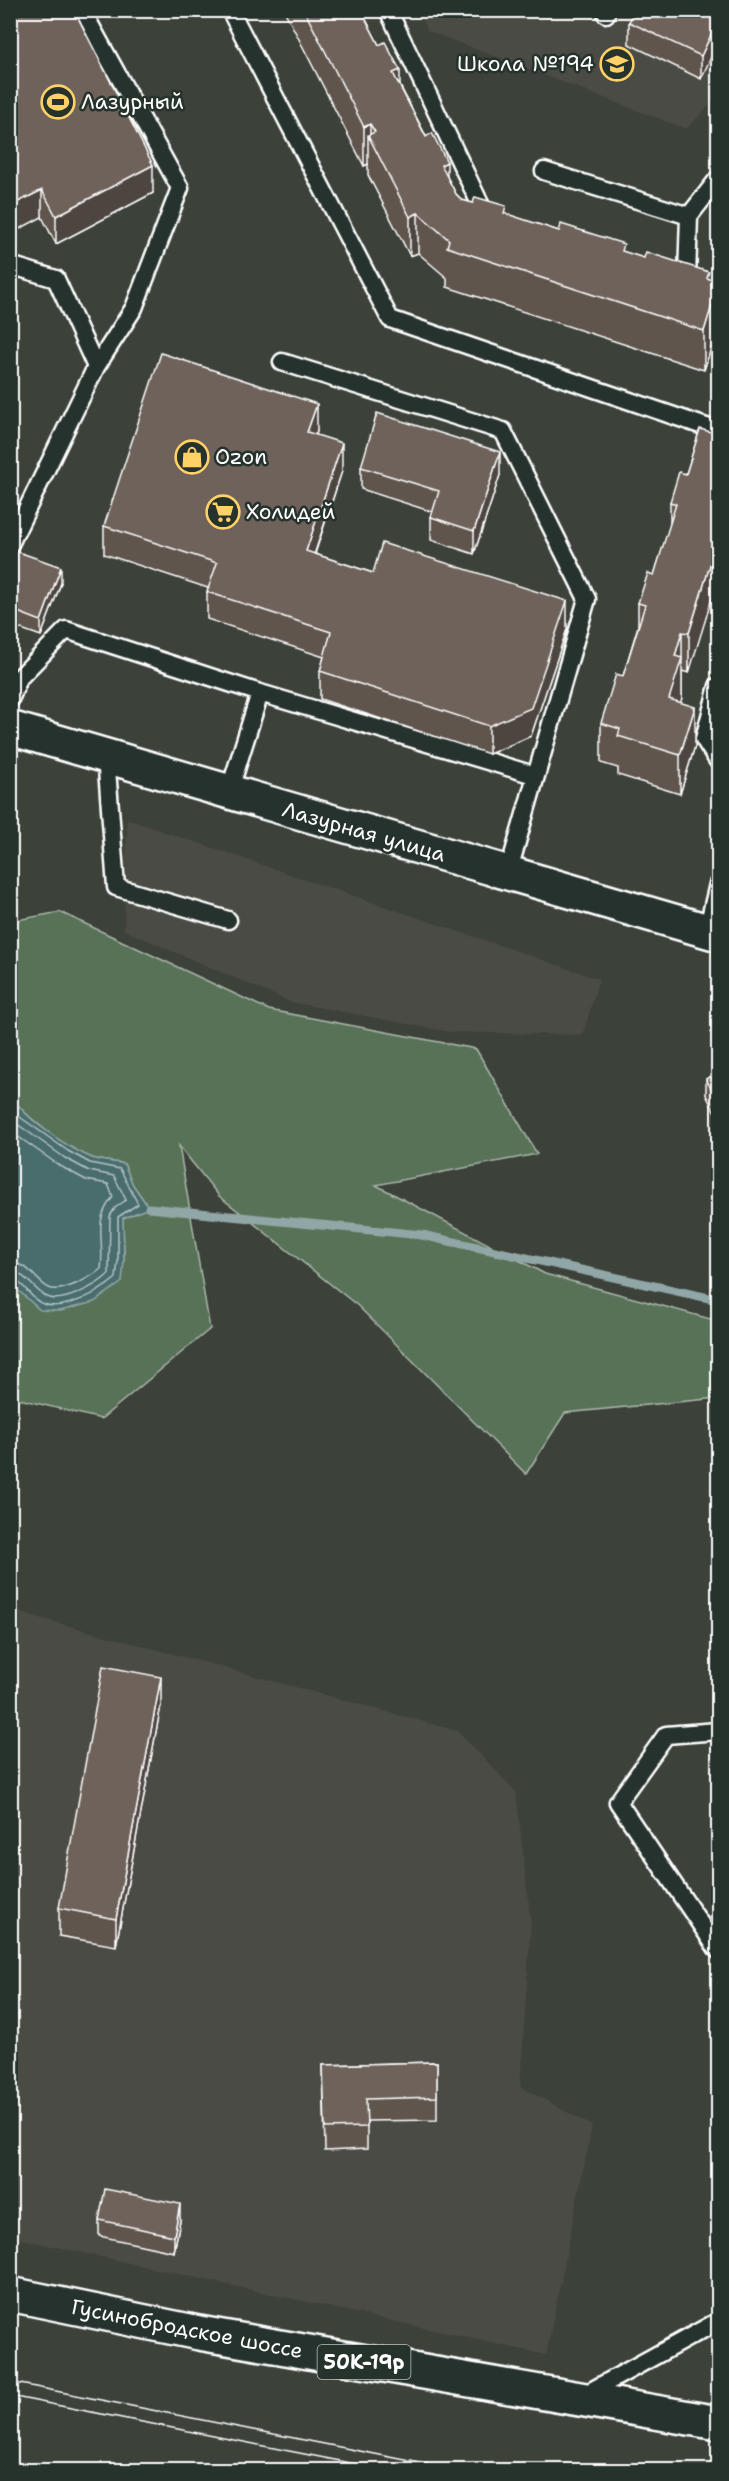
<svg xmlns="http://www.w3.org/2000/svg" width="729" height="2481" viewBox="0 0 729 2481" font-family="'Shantell Sans',sans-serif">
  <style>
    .built { fill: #4b4b44 }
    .green { fill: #587258; stroke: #acb8ac; stroke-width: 1.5 }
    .water { fill: #486c6d; stroke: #91a7a7; stroke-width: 1.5 }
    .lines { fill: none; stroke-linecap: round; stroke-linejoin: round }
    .shore { stroke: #b6c4c5; stroke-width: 1.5 }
    .stream { stroke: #91a7a7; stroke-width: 9 }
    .service-casing { stroke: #fff; stroke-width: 21 }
    .tertiary-casing { stroke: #fff; stroke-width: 38 }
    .primary-casing { stroke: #fff; stroke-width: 38 }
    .service { stroke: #26332d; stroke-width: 16 }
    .tertiary { stroke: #26332d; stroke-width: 33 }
    .primary { stroke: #26332d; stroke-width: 33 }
    .tram { stroke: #fff; stroke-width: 1.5 }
    .wall { fill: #5f544d; stroke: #fff; stroke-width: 1.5 }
    .shaded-wall { fill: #4d453f; stroke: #fff; stroke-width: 1.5 }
    .building { fill: #6e625a; stroke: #fff; stroke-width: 1.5 }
    .labels { text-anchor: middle; stroke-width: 5; stroke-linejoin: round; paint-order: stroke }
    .shield { fill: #26332d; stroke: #bec2c0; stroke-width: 1.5 }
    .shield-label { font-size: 20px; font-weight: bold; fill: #fff }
    .poi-label { font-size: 21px; fill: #fff; stroke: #26332d; text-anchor: start }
    .street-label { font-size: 21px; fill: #fff; stroke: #26332d }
  </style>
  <rect width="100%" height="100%" fill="#3c413a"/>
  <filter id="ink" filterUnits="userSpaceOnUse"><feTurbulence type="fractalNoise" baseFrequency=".0167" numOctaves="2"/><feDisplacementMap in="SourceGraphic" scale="12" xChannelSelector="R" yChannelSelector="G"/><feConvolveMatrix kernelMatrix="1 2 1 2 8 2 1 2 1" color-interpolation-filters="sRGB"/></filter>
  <g filter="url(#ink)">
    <!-- built -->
    <path class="built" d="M418 11H718V97L686 129 428 31Z
      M127 819 599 979 583 1035 450 1032 290 1002 124 930Z
      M10 1610 458 1731 516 1792 531 1924 520 2086 592 2126 546 2355 11 2237Z"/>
    <!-- green -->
    <path class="green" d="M60 912 269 1010 476 1049 537 1154 376 1185 545 1274 718 1321V1398L565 1413 526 1474 358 1306 219 1196 179 1146 210 1329 101 1419 11 1397V1284L16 1288 124 1261 123 1218 149 1208 133 1185 124 1164C114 1162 102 1161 92 1158 66 1147 26 1119 11 1096V921Z"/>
    <!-- water -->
    <path class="water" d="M11 1096C26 1119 66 1147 92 1158 102 1161 114 1162 124 1164L133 1185 149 1208 123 1218 124 1261 122 1282 94 1302 60 1311 40 1310 11 1284Z"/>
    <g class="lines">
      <!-- shore -->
      <path class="shore" d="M10 1107 17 1115 68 1151 90 1163 120 1169 138 1204 118 1217V1261L116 1278C101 1291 65 1312 43 1304 30 1300 25 1281 10 1279
        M10 1119 65 1158 89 1171 114 1176 126 1200 115 1208 110 1216 109 1274C97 1285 61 1306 45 1296 32 1288 26 1273 10 1272
        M10 1131 60 1166 86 1180 108 1184 113 1197C92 1222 105 1238 101 1269 91 1277 62 1294 49 1288 34 1280 30 1263 10 1263"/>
      <!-- stream -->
      <path class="stream" d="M149 1208 422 1235 718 1300"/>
      <!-- service casing -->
      <g class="service-casing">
        <path id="service" d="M230 10 390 319 718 431
          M388 10 483 210 490 212
          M606 14V10
          M544 171 689 216
          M10 265 56 279 96 367
          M687 277 689 216 718 179
          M282 362 503 431 587 599 508 873
          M10 544 96 367 134 308 180 188 82 10
          M718 686 704 739 718 761
          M10 700 19 678 66 630 260 693
          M106 756 116 887 228 920
          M229 792 260 693 534 775
          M707 931 718 884
          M718 1731 666 1735 618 1802 718 1950
          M582 2396 713 2324 718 2325"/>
      </g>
      <!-- tertiary casing -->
      <g class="tertiary-casing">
        <path id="tertiary" d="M10 728 718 934"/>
      </g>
      <!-- primary casing -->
      <g class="primary-casing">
        <path id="primary" d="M10 2294 199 2333 718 2423"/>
      </g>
      <!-- service -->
      <use href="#service" class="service"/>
      <!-- tertiary -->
      <use href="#tertiary" class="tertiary"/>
      <!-- primary -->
      <use href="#primary" class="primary"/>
      <!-- tram -->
      <path class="tram" d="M10 2382 456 2470
        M10 2396 386 2470"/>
    </g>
    <!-- wall -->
    <path class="wall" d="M10 10 153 193 56 244 42 217Z
      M284 10H361L456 194 462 200 718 282V326L704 370 447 287V278L418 253 410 256 368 175V164L364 166Z
      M718 10 701 79 629 44V22Z
      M700 429 689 673 682 671V698L680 702 695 746 680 794 618 775V768L601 763V723L623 676 638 626V603L654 575 670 526V502L686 474Z
      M317 431 316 435 342 471 315 554 373 573 567 629 531 736 489 754 320 699V671L324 657 207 619V592L208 588 104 554V526Z
      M361 467 500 475 474 554 431 540V517L433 512 361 489Z
      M10 549 61 583 41 636 10 625Z
      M718 1072V1118L706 1095V1079Z
      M161 1705 116 1946 59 1936V1908Z
      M437 2062V2120L367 2121V2149L325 2151 323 2065Z
      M99 2220H180L174 2252 99 2236Z"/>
    <!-- shaded-wall -->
    <path class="shaded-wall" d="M718 20V42L701 79V56Z
      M400 70V109L393 73Z
      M370 124V139L368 135V164L364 166V127Z
      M447 162V202L441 165Z
      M153 165V193L56 244V216Z
      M42 190V217L10 234V206Z
      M418 213V253L410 256V217Z
      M718 286V326L704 370V331Z
      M317 404V431L307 460V432Z
      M342 443V471L306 579V551Z
      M500 452V475L474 554V531Z
      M718 539V579L689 673V633Z
      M61 567V583L41 636V621Z
      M567 601V629L531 736 489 754V726Z
      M682 632V698L669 738V699L675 656Z
      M695 707V746L680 794V755Z
      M161 1677V1705L116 1946V1919Z
      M180 2204V2220L174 2252V2236Z"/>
    <!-- building -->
    <path class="building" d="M10 10H74L153 165 56 216 42 190 10 206Z
      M304 10H361L379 45 385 42 400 70 393 73 426 137 432 133 447 162 441 165 456 194 462 200 473 203 475 197 506 206 504 213 559 231 561 224 624 244 622 251 644 258 646 252 709 272 707 278 718 282V286L704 331 447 247 449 240 418 213 410 217 368 135 375 132 370 124 364 127Z
      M635 10H718V20L701 56 629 22Z
      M161 353 317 404 307 432 342 443 306 551 373 573 382 543 567 601 531 708 489 726 320 671 331 632 207 592 217 563 104 526Z
      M377 413 500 452 474 531 431 517 439 491 361 467Z
      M700 429 718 434V539L689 633 682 632 675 656 682 658 669 699 695 707 680 755 618 736 620 729 601 723 616 674 623 676 645 605 638 603 648 573 654 575 676 504 670 502 679 472 686 474Z
      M10 549 61 567 41 621 10 609Z
      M718 1072V1102L706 1079Z
      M103 1666 161 1677 116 1919 59 1908Z
      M437 2062V2097L366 2099 367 2127 325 2128 323 2065Z
      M105 2189 180 2204 174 2236 99 2220Z"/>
  </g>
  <!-- icons -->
  <defs>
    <g id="school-ring" transform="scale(1.725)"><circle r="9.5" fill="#26332d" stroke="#ffd166" stroke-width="1.5"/><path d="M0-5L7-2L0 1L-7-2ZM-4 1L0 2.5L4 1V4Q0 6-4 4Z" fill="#ffd166"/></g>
    <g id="stadium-ring" transform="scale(1.725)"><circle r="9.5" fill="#26332d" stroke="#ffd166" stroke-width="1.5"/><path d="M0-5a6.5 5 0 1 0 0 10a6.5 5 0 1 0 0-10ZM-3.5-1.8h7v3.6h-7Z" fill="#ffd166"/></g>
    <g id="shop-ring" transform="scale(1.725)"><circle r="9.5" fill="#26332d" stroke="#ffd166" stroke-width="1.5"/><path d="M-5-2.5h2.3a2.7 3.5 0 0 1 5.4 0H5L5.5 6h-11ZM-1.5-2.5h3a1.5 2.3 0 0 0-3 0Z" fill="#ffd166"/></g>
    <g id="supermarket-ring" transform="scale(1.725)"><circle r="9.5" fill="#26332d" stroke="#ffd166" stroke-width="1.5"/><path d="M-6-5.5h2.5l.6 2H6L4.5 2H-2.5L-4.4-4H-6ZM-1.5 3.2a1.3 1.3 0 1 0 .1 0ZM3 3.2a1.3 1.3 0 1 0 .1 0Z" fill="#ffd166"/></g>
  </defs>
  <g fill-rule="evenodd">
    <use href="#school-ring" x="617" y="64"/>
    <use href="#stadium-ring" x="58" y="102"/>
    <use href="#shop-ring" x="192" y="457"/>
    <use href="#supermarket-ring" x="223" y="512"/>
  </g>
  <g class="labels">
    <!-- shield labels -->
    <rect class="shield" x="317.5" y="2345" width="93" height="34" rx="4.5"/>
    <g class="shield-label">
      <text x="364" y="2369">50К-19р</text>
    </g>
    <!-- poi labels -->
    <g class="poi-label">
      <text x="594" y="71" text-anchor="end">Школа №194</text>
      <text x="81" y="109">Лазурный</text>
      <text x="215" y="464">Ozon</text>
      <text x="246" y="519">Холидей</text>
    </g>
    <!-- street labels -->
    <g class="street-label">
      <text transform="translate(364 832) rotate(16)" y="7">Лазурная улица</text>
      <text transform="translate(187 2329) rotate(11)" y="7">Гусинобродское шоссе</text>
    </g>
  </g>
  <!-- margin -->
  <rect width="729" height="2481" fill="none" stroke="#26332d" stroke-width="36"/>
  <rect x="18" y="18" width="693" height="2445" fill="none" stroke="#fff" stroke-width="2" filter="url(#ink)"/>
</svg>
